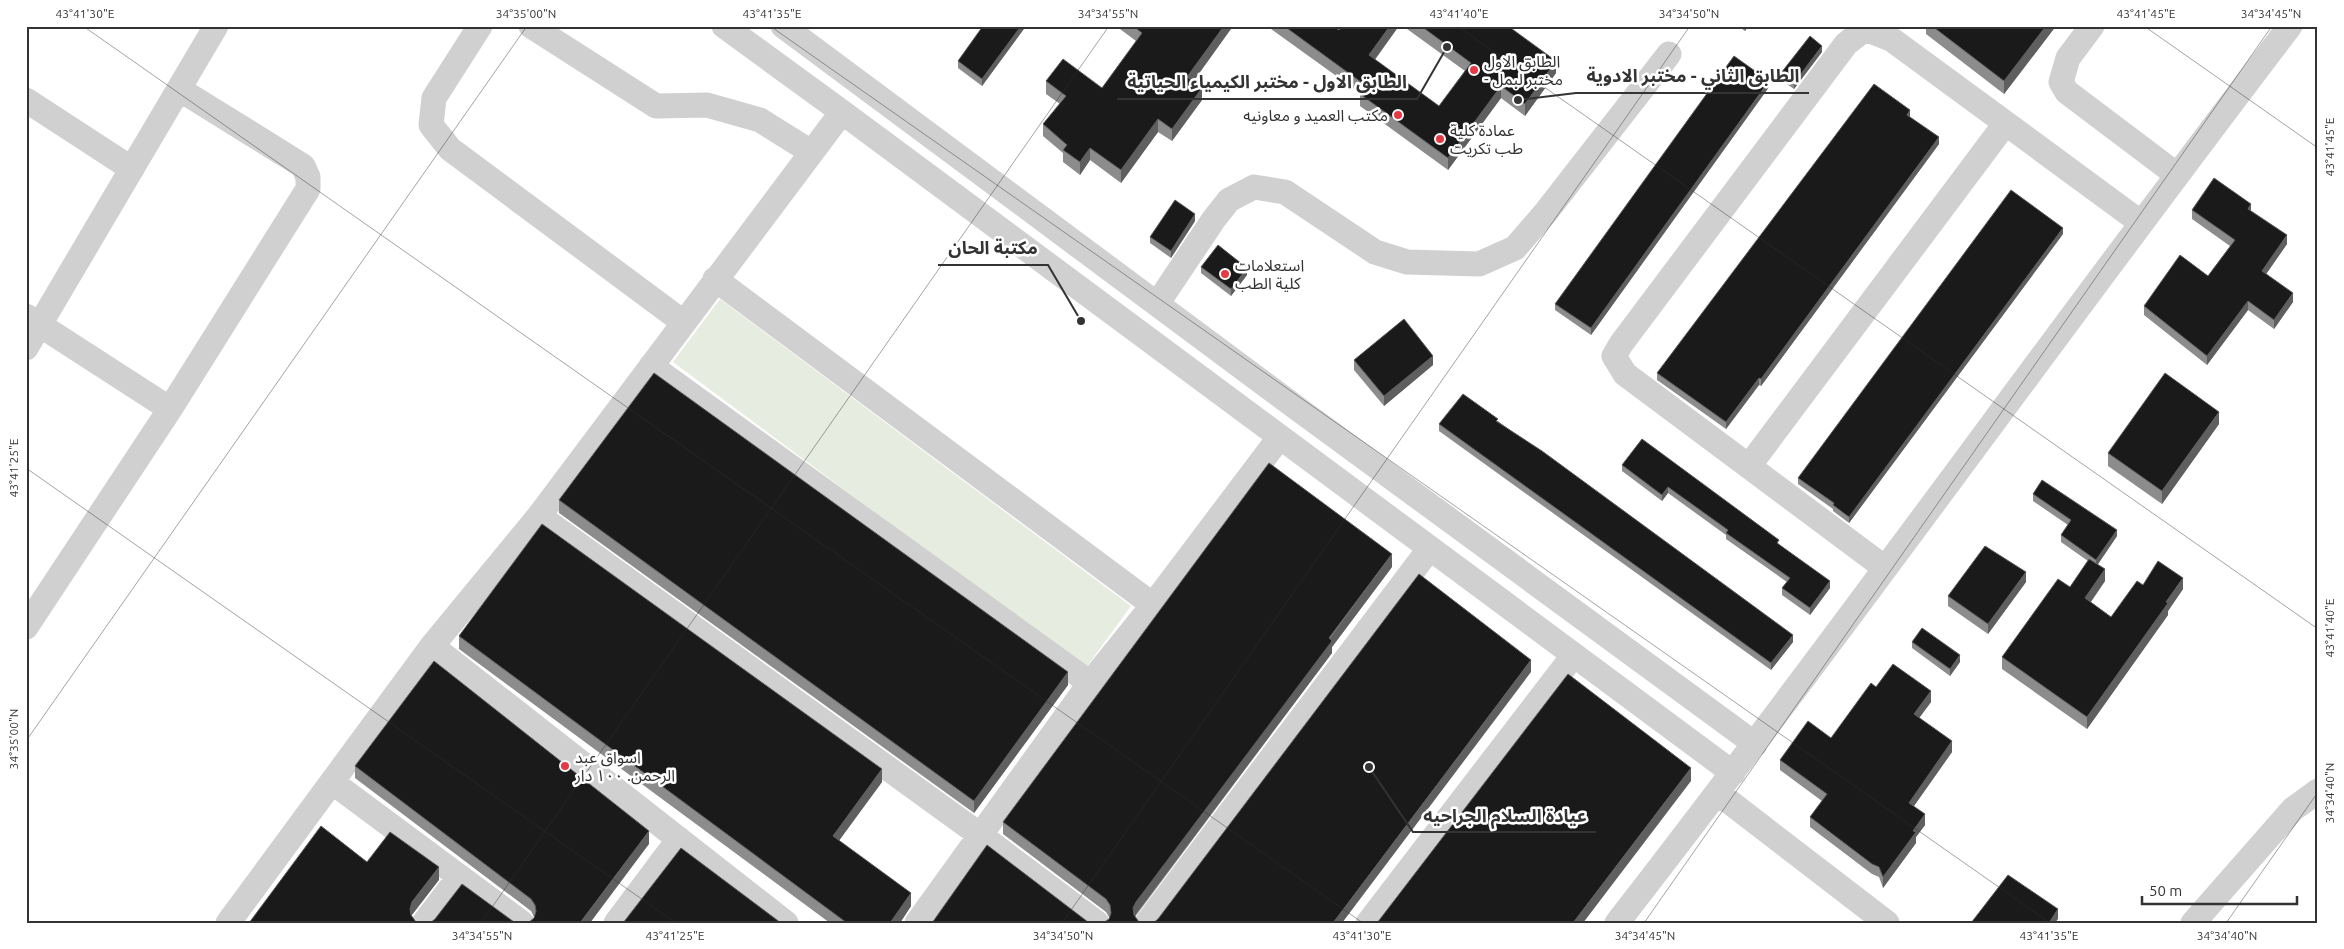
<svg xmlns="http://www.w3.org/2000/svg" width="2344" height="949" viewBox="0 0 2344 949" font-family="Ubuntu,'Noto Sans Arabic',sans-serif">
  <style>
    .green { fill: #e6ecdf }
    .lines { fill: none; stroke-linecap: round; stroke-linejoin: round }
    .minor { stroke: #d0d0d0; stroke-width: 25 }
    .wall { fill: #8c8c8c }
    .shaded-wall { fill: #5f5f5f }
    .building { fill: #1a1a1a; stroke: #5f5f5f }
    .ticks { fill: none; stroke: #333; stroke-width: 1; stroke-opacity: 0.45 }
    .poi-dot { fill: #e63946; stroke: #fff; stroke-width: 2 }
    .labels { text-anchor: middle; stroke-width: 5; stroke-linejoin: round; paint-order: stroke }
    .poi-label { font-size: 16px; fill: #333; stroke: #fff; text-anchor: start }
    .leader { fill: none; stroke: #333; stroke-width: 2 }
    .callout-dot { fill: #333; stroke: #fff; stroke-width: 2 }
    .callout-label { font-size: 18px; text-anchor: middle; font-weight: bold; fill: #333; stroke: #fff; stroke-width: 5; stroke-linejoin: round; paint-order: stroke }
    .neatline { fill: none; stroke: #333; stroke-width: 2 }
    .ticks-label { font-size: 12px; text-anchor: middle; fill: #333 }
  </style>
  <rect width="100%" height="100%" fill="#fff"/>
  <!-- green -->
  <path class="green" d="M720 299 1131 606 1085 669 673 362Z"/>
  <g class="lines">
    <!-- minor -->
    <path class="minor" d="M480 26 434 98 431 125 450 149 683 322
      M531 26 656 106 707 105 760 120 811 152
      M724 26 842 112 1733 773
      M783 26 1294 406 1755 744
      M2092 26 2068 58 2061 82 2067 92 2177 175
      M26 100 132 169
      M715 279 1153 605
      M1157 304 1214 219 1229 200 1254 187 1285 192 1375 252 1407 262 1479 264 1515 248 1546 212 1669 54
      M26 316 170 409
      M26 348 216 26
      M651 366 1090 683
      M1749 466 2005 124
      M539 516 980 835 1097 923
      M1885 568 1625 374 1614 356 1621 344 1846 44 1865 29 1891 39 2140 222
      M26 627 170 409 308 189V177L303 166 179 89
      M432 646 786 923
      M332 782 522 923
      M1718 793 1887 923
      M228 923 432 646 539 516 842 112
      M424 923 459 877
      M616 923 679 839
      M917 923 1090 683 1153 605 1279 438
      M1147 923 1430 548
      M1368 923 1573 656
      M1617 923C1846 628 2063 323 2290 26
      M2193 923 2293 809 2318 791"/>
  </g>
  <!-- wall -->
  <path class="wall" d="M983 26H1026L982 86 958 68V61Z
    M1116 26H1178L1181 29 1183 26H1233L1193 82 1202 100 1172 141 1158 132 1121 183 1090 160 1080 175 1063 162V153L1043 136V124L1060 104 1046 94V81L1102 88 1136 41Z
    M1267 26H1333L1375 60 1439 106 1465 71 1403 26H1508L1556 73 1525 116 1501 98 1448 170 1360 106V93Z
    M1738 26H1748L1745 31Z
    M1926 26H2056L2004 94 1926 34Z
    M1822 52 1794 89 1781 80V73Z
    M1769 87 1591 335 1555 310V304Z
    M1910 117 1939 144 1761 386 1759 385 1726 429 1657 380V373Z
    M2192 210 2251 211 2287 244 2266 274 2293 302 2274 329 2248 310 2207 365 2144 315V306L2208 276 2230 246 2192 219Z
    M1195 221 1171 258 1150 243V237Z
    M2063 234 1849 523 1833 511V509L1798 484V478Z
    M1201 267 1247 275 1231 296 1201 273Z
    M1354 360 1433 365 1384 406 1354 370Z
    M1498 421 1793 642 1771 670 1439 431V424Z
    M2219 424 2162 504 2108 466V453Z
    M1642 439 1779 544 1830 588 1810 615 1782 595V588L1787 582 1726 539V535L1668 493 1662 501 1622 471V465Z
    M2033 494 2117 536 2098 564 2105 581 2091 602 2111 617 2143 585 2183 589 2168 611V615L2087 729 2002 669V657L2070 587 2088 561 2061 542V535L2068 525 2033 501Z
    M559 500 1068 685 974 813 559 513Z
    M1392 567 1332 647V653L1135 917 1109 919V917L1106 912 1003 834V822Z
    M2026 582 1988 634 1948 606V596Z
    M459 636 882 782 839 840 911 906 900 923H830L459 649Z
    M1912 642 1960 662 1950 676 1912 648Z
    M1876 687 1931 702 1919 718 1952 752 1914 806 1925 825 1916 837V843L1883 888 1879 877 1872 874 1810 827V817L1822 801 1780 770V760L1831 738Z
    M355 766 649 844 534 918V917L531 911 355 778Z"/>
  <!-- shaded-wall -->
  <path class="shaded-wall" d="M1021 26H1026L982 86V79Z
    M1224 26H1233L1187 90V77Z
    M1390 26H1399L1369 68V55Z
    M1745 26H1748L1745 31Z
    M2046 26H2056L2004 94V81Z
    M1822 46V52L1794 89V83Z
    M1556 61V73L1525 116V104Z
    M1769 81V87L1591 335V328Z
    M1501 86V98L1448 170V158Z
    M1202 88V100L1172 141V129Z
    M1910 110V117L1907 115Z
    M1158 119V132L1121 183V170Z
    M1939 137V144L1761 386V379Z
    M1090 148V160L1080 175V162Z
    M2251 204V213L2248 209Z
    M1195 214V221L1171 258V251Z
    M2063 228V234L1849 523V517Z
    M2287 235V244L2262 280V271Z
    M1247 268V275L1231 296V289Z
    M2293 293V302L2274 329V320Z
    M2248 301V310L2207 365V356Z
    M1433 356V365L1384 406V396Z
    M1759 378V385L1726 429V422Z
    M2219 412V424L2162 504V491Z
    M1668 487V493L1662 501V495Z
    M2117 530V536L2096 567V560Z
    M1392 554V567L1332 647V653L1136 914 1133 921V908L1136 902Z
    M2105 569V581L2085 610V598Z
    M2026 572V582L1988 634V624Z
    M2183 578V589L2168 611V615L2087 729V717Z
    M1830 581V588L1810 615V608Z
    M1793 635V642L1771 670V663Z
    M1960 655V662L1950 676V669Z
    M1531 660V672L1342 923H1333Z
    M1068 672V685L974 813V801Z
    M1931 691V702L1914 725V714Z
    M1952 741V752L1909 813V803Z
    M1691 768V781L1583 923H1573Z
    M882 769V782L833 849V836Z
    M1925 814V825L1916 837V843L1883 888V877L1913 831Z
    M649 831V844L590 923H580Z
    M439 867V880L412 915 410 922V909L412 902Z
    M911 893V906L900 923H890Z
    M2058 909V919L2055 923H2049Z"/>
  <!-- building -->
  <path class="building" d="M983 26H1021L982 79 958 61Z
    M1133 26H1178L1181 29 1183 26H1224L1187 77 1202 88 1172 129 1158 119 1121 170 1090 148 1080 162 1063 150 1067 145 1043 124 1066 96 1046 81 1063 59 1102 88 1142 33Z
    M1284 26H1333L1339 30 1342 26H1390L1369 55 1439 106 1471 63 1421 26H1508L1556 61 1525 104 1501 86 1448 158 1360 94 1365 85Z
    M1932 26H2046L2004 81Z
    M1810 36 1822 46 1794 83 1781 73Z
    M1734 56 1769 81 1591 328 1555 304Z
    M1874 84 1910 110 1907 115 1939 137 1761 379 1759 378 1726 422 1657 373Z
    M2214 178 2251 204 2248 209 2287 235 2262 271 2293 293 2274 320 2248 301 2207 356 2144 306 2180 255 2208 276 2235 240 2192 210Z
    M2011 190 2063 228 1849 517 1833 505 1834 503 1798 478Z
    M1175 200 1195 214 1171 251 1150 237Z
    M1218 245 1247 268 1231 289 1201 267Z
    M1404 319 1433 356 1384 396 1354 360Z
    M654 373 1068 672 974 801 559 500Z
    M2165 373 2219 412 2162 491 2108 453Z
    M1463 394 1498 419 1496 421 1542 451 1793 635 1771 663 1439 424Z
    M1642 439 1779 540 1777 543 1830 581 1810 608 1782 588 1790 578 1726 533 1728 530 1668 487 1662 495 1622 465Z
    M1269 463 1392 554 1329 638 1332 641 1136 902 1133 908 1134 915 1139 922 1141 923H1103L1109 919 1111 913 1110 905 1106 899 1003 822Z
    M2042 480 2117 530 2096 560 2061 535 2071 520 2033 494Z
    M542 524 882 769 833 836 911 893 890 923H847L459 636Z
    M1985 546 2026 572 1988 624 1948 596Z
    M2089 559 2105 569 2085 598 2111 617 2137 581 2143 585 2158 561 2183 578 2166 602 2168 603 2087 717 2002 657 2058 579 2070 587Z
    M1419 574 1531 660 1333 923H1153L1158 919Z
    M1922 628 1960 655 1950 669 1912 642Z
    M434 661 649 831 580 923H528L534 918 536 911 535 905 531 899 355 766Z
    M1893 664 1931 691 1914 714 1952 741 1909 803 1925 814 1913 831 1916 832 1883 877 1879 867 1872 864 1810 817 1827 794 1780 760 1808 721 1831 738 1871 683 1876 687Z
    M1568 674 1691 768 1573 923H1377Z
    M321 826 367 862 390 832 439 867 412 902 410 909 411 915 416 922 418 923H249Z
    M987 845 1088 922 1091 923H932Z
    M681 848 781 923H623Z
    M2008 875 2058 909 2049 923H1971Z
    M462 884 514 922 516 923H430L435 919Z"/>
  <!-- ticks -->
  <path class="ticks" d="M83 26 1363 923M770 26 2050 923M1457 26 2318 629M2144 26 2318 148M26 468 676 923M26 741 527 26M481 923 1109 26M1062 923 1690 26M1644 923 2272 26M2226 923 2318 792"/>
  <!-- markers -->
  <g class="poi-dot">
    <circle cx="1474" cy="70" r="5"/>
    <circle cx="1398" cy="115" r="5"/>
    <circle cx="1440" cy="139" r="5"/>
    <circle cx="1225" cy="274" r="5"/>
    <circle cx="565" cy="766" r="5"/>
  </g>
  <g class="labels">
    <!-- poi labels -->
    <g class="poi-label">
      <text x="1484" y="67">الطابق الاول<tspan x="1484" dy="18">- مختبر لبمل</tspan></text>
      <text x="1388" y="121" text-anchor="end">مكتب العميد و معاونيه</text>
      <text x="1450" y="136">عمادة كلية<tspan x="1450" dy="18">طب تكريت</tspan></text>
      <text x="1235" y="271">استعلامات<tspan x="1235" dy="18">كلية الطب</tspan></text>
      <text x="575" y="763">اسواق عبد<tspan x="575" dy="18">الرحمن. ١٠٠ دار</tspan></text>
    </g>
  </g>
  <!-- callouts -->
  <path class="leader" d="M1518 100L1576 93H1809M1447 47L1417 99H1117M1081 321L1048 265H938M1369 767L1413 832H1596"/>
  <g class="callout-dot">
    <circle cx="1518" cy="100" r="5"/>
    <circle cx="1447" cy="47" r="5"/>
    <circle cx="1081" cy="321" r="5"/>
    <circle cx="1369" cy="767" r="5"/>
  </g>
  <g class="callout-label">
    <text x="1693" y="82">الطابق الثاني - مختبر الادوية</text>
    <text x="1267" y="88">الطابق الاول - مختبر الكيمياء الحياتية</text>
    <text x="993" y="254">مكتبة الحان</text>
    <text x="1505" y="822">عيادة السلام الجراحيه</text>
  </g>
  <!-- border -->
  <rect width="2344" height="949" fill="none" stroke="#ffffff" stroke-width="55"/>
  <!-- scale -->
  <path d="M2142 896v8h155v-8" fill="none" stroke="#333333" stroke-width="2.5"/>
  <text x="2149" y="896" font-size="15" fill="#333333" stroke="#ffffff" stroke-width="4" paint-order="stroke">50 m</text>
  <rect x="28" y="28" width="2288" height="894" class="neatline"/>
  <g class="ticks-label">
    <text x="85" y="18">43°41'30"E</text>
    <text x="526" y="18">34°35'00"N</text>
    <text x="772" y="18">43°41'35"E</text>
    <text x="1108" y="18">34°34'55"N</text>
    <text x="1459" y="18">43°41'40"E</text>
    <text x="1689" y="18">34°34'50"N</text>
    <text x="2146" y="18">43°41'45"E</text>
    <text x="2271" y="18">34°34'45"N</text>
    <text transform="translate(2330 147) rotate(-90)" y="4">43°41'45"E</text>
    <text transform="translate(14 468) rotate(-90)" y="4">43°41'25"E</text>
    <text transform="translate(2330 628) rotate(-90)" y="4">43°41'40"E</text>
    <text transform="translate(14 739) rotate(-90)" y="4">34°35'00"N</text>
    <text transform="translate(2330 793) rotate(-90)" y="4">34°34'40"N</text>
    <text x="482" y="940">34°34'55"N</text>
    <text x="675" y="940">43°41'25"E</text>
    <text x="1063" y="940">34°34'50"N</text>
    <text x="1362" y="940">43°41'30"E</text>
    <text x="1645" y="940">34°34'45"N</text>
    <text x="2049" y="940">43°41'35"E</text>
    <text x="2227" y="940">34°34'40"N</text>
  </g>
</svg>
